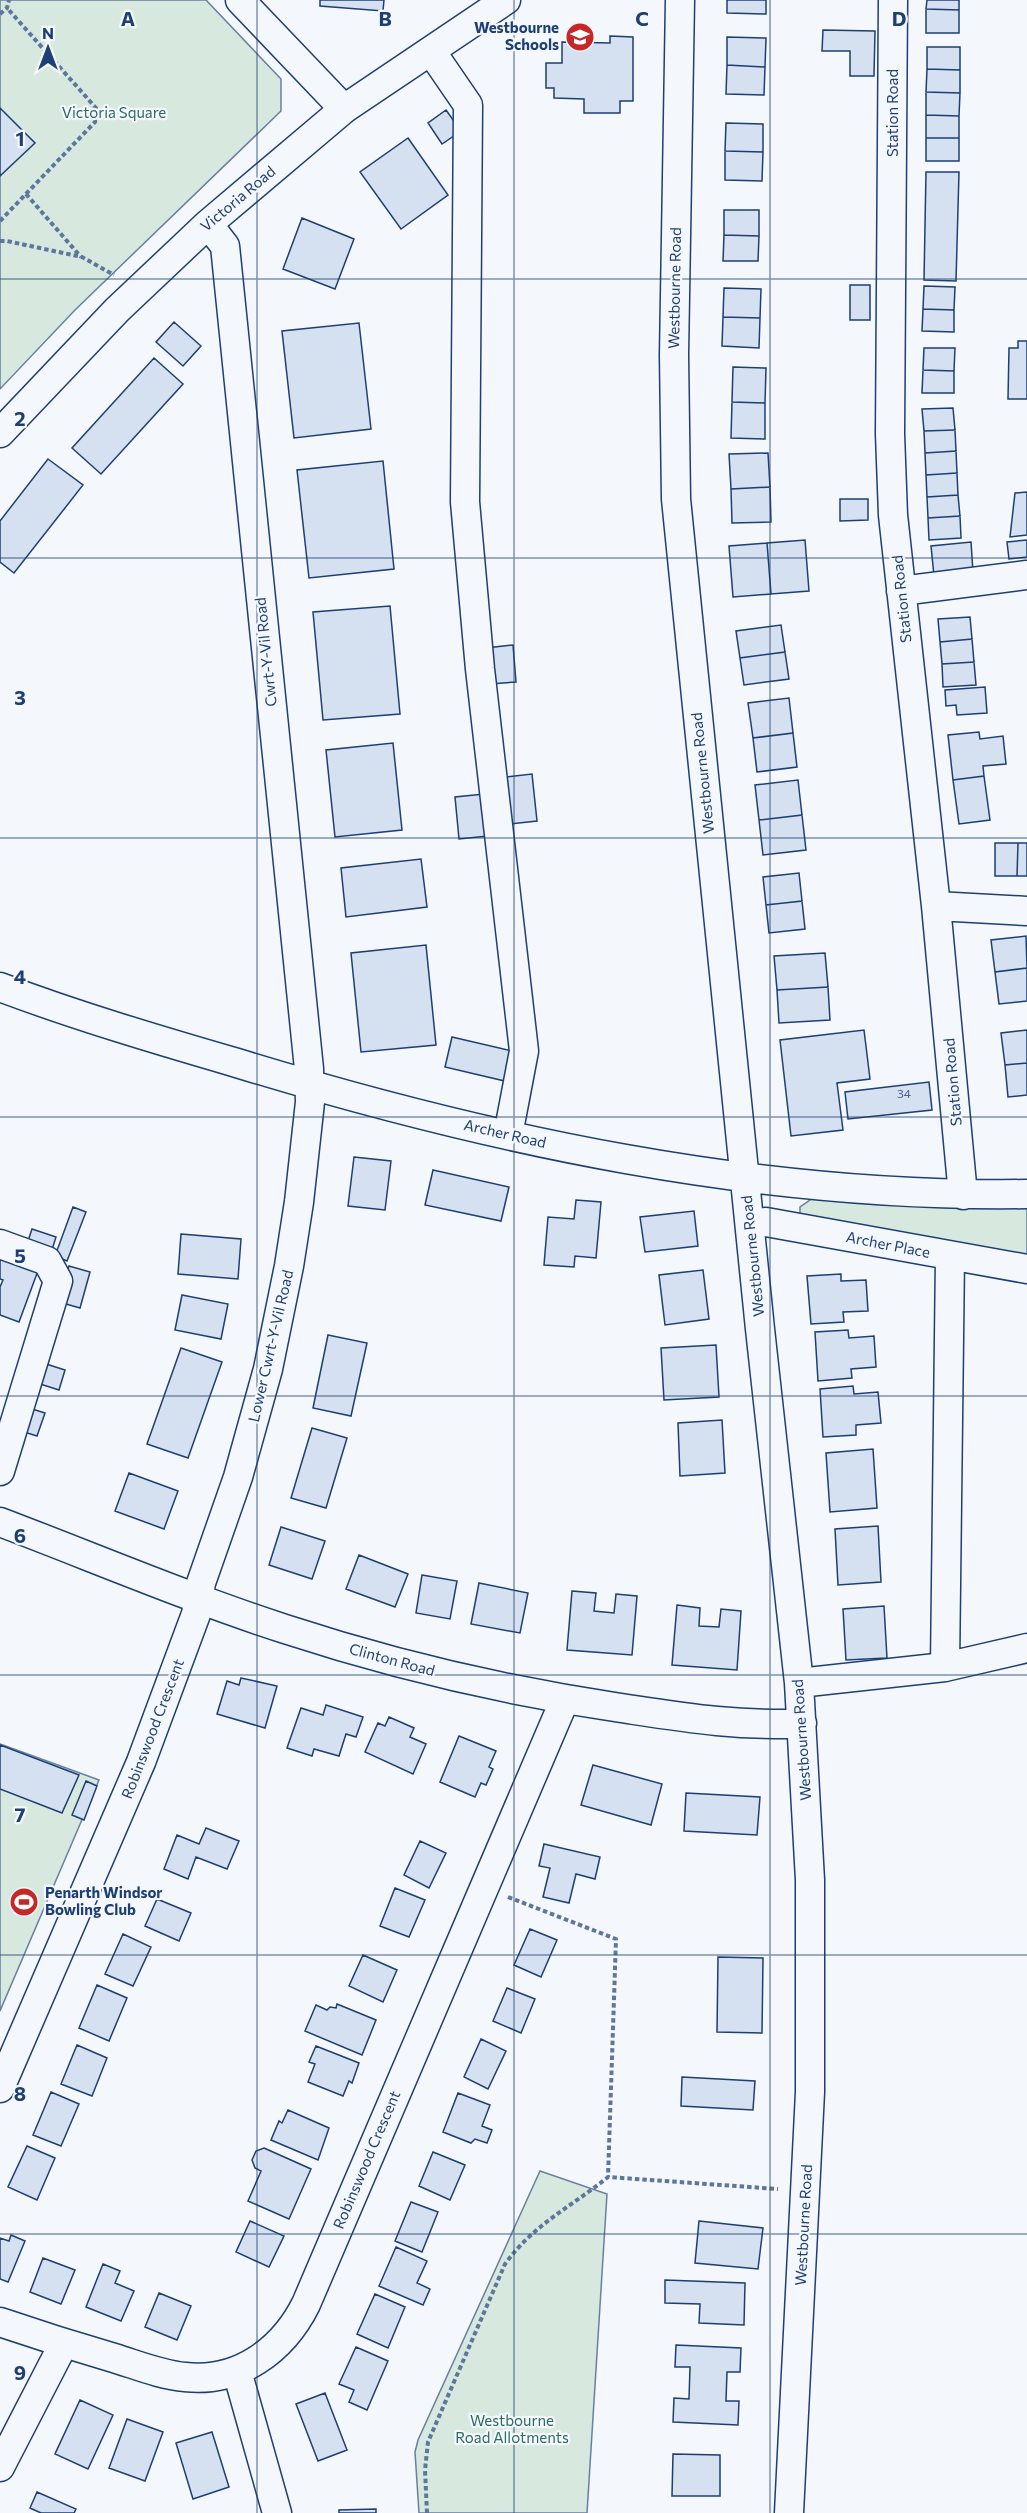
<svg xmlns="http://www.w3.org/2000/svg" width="1027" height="2513" viewBox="0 0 1027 2513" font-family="Commissioner,sans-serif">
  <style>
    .green { fill: #d7e8df; stroke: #687fa3; stroke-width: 1.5 }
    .building { fill: #d5e0f0; stroke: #1d3f73; stroke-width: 1.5 }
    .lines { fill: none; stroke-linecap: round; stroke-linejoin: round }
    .minor-casing { stroke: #1d3f73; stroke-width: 31 }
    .path { stroke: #5e769c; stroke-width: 4; stroke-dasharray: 4.5 3; stroke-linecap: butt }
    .minor { stroke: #f4f7fb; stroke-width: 28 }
    .grid { fill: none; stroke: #1d3f73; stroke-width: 1.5; stroke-opacity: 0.55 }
    .labels { text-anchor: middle; stroke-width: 4.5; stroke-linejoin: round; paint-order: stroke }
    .number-label { font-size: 12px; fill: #4b6792 }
    .poi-label { font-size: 15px; font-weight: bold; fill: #1d3f73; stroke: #f4f7fb; text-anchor: end }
    .park-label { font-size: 15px; fill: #2c6c60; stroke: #f4f7fb }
    .street-label { font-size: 15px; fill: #1d3f73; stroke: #f4f7fb }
    .grid-label { font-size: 20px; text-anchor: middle; font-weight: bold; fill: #1d3f73; stroke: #f4f7fb; stroke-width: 4.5; stroke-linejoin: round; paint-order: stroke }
  </style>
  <rect width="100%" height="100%" fill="#f4f7fb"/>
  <!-- green -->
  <path class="green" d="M0 0H206L281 79V111L75 310 0 389Z
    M1027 1187V1282L800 1228V1207L813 1198Z
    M0 1744 99 1780 0 2011Z
    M540 2171 607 2194 587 2513H419L415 2452 418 2440Z"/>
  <!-- building -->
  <path class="building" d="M320 0H384L383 11 320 6Z
    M727 0H766V14L727 13Z
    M927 0H959V10L926 9Z
    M926 9 959 10V33H926Z
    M823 30 875 31 874 76H850V51H822Z
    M610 36 633 37V101H620V113H584V99L554 98V88H546V63H562V42L610 43Z
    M727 37 766 38 765 67 727 65Z
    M927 47H960V70L927 69Z
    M727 65 765 67 764 95 726 94Z
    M927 69 960 70V93L926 92Z
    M926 92 960 93 959 116 926 115Z
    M0 108 35 143 0 176Z
    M446 110 461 131 442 144 428 123Z
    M926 115 959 116V138H926Z
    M726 123 763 124V152L725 151Z
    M408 138 448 195 401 229 360 172Z
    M926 138H959V161H926Z
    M725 151 763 152 762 181 725 180Z
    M926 172H959L956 281 924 280Z
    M724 210H759V236L724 235Z
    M302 218 354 239 335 289 283 269Z
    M724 235 759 236 758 261H723Z
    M850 285H870V320H850Z
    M924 286 955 287 954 310 923 309Z
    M724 288 761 289 760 318 723 317Z
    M923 309 954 310V332L922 331Z
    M723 317 760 318 759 348 722 346Z
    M174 322 201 346 183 366 156 342Z
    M359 323 371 429 294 438 282 331Z
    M1018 341H1027V399H1008L1009 348H1018Z
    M924 348H955L954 371 923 370Z
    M154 358 183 384 101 474 72 448Z
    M733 367 766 368 765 403 732 402Z
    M923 370 954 371V393H922Z
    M732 402 765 403V439L731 438Z
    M953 408 955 430 924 431 922 409Z
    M955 430 956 451 925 453 924 431Z
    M956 451 957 473 926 475 925 453Z
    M768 453 770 487 731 489 729 454Z
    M48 459 83 485 14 573 0 562V521Z
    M383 461 394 569 309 578 297 470Z
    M957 473 958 495 927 497 926 475Z
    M770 487 771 522 732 523 731 489Z
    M1027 492V535L1010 537 1015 493Z
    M958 495 960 516 928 518 927 497Z
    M840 499H868V520L840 521Z
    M960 516 961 538 929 540 928 518Z
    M805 540 809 591 771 594 767 543Z
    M1027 540V557L1009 559 1007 542Z
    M971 542 973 572 934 576 931 546Z
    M767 543 771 594 733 597 729 546Z
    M390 606 400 714 323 720 313 612Z
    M970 617 972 639 940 642 938 619Z
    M781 625 785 652 740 658 736 631Z
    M972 639 974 662 942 664 940 642Z
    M513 645 516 682 490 684 486 648Z
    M785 652 789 679 744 685 740 658Z
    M974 662 976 685 943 687 942 664Z
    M985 687 987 713 957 715 956 705 946 706 945 690Z
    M789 698 793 733 753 738 748 703Z
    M979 732 980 739 1003 736 1006 764 983 766 984 776 953 780 948 735Z
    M793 733 797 767 757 772 753 738Z
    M393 743 402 830 335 837 326 750Z
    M532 774 537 821 510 824 505 777Z
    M984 776 990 820 959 824 953 780Z
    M798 780 802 815 759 820 755 785Z
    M484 794 488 836 459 839 455 797Z
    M802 815 806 850 763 855 759 820Z
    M995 843H1018L1017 876H995Z
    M1018 843H1027V876H1017Z
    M421 859 427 907 346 917 341 868Z
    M799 873 802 901 766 905 763 877Z
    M802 901 805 929 769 933 766 905Z
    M1026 936 1027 968 995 972 991 940Z
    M426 945 436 1045 361 1052 351 953Z
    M825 953 828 987 777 990 774 956Z
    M1027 968V1001L999 1004 995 972Z
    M828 987 830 1020 779 1023 777 990Z
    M864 1030 870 1079 837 1083 843 1130 791 1136 780 1040Z
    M1027 1030V1063L1005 1065 1001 1033Z
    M452 1037 516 1052 509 1082 445 1067Z
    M1027 1063V1095L1008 1097 1005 1065Z
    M929 1082 932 1110 848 1119 845 1092Z
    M354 1157 391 1161 385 1210 348 1206Z
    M433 1170 509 1187 501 1221 425 1205Z
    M576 1200 601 1202 596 1258 575 1256 574 1267 544 1265 548 1217 574 1219Z
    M73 1207 86 1212 67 1261 55 1256Z
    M694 1211 698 1246 645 1252 640 1217Z
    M32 1229 56 1237 51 1253 27 1244Z
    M181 1234 241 1239 238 1279 178 1274Z
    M0 1253 39 1268 19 1322 0 1315V1287L3 1280 0 1279Z
    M69 1266 90 1272 80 1308 59 1302Z
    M703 1270 709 1319 665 1325 659 1275Z
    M841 1274V1281L866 1280 868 1311 843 1312 844 1322 811 1324 807 1276Z
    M182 1295 228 1304 221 1339 175 1330Z
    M848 1330 849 1338 874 1336 876 1367 851 1369 852 1378 818 1381 815 1332Z
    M328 1335 367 1343 351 1416 313 1408Z
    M716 1345 719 1397 664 1400 661 1348Z
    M181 1348 222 1362 188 1458 147 1444Z
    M43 1363 65 1370 59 1390 37 1383Z
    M853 1386 854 1394 878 1392 881 1423 856 1425V1435L823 1437 820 1389Z
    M29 1408 45 1413 37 1436 21 1431Z
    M722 1420 725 1473 680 1476 678 1423Z
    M312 1428 347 1438 326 1508 291 1498Z
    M873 1449 877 1508 830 1512 826 1453Z
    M129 1473 178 1491 164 1529 115 1511Z
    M878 1526 881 1582 838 1585 835 1529Z
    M281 1527 325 1541 312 1579 269 1565Z
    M359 1555 408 1574 395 1607 346 1589Z
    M422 1575 457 1581 450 1619 416 1613Z
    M479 1583 528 1593 520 1633 471 1624Z
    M572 1591 596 1593 594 1611 614 1613 616 1594 637 1596 632 1655 567 1650Z
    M677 1605 700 1608 699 1626 719 1627 721 1609 741 1611 737 1670 672 1665Z
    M884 1606 887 1658 846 1660 843 1609Z
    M241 1678 277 1686 265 1728 217 1714 227 1681 239 1685Z
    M326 1705 363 1717 356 1737 346 1734 339 1756 314 1749 312 1756 287 1748 301 1708 323 1715Z
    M389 1717 414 1728 410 1737 426 1744 413 1774 365 1752 378 1723 385 1726Z
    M459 1736 496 1751 489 1767 493 1769 486 1785 481 1783 475 1797 440 1782Z
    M0 1745 79 1775 62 1813 0 1789Z
    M593 1765 662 1784 651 1825 581 1805Z
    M86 1781 97 1786 84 1820 72 1815Z
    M686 1793 760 1797 757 1835 684 1831Z
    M206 1828 239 1841 227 1869 196 1857 188 1879 164 1869 177 1835 199 1844Z
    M420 1841 446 1853 429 1888 404 1875Z
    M544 1844 600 1857 595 1879 576 1874 569 1903 543 1897 550 1868 539 1866Z
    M395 1888 425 1900 409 1937 380 1926Z
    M157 1899 191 1913 179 1941 145 1926Z
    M530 1929 557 1940 541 1977 514 1965Z
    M123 1934 151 1947 133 1986 105 1974Z
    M363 1955 397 1970 383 2002 349 1986Z
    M718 1957 763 1958 762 2033 717 2032Z
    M97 1985 127 1998 109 2041 79 2028Z
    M507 1988 535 1999 521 2033 493 2021Z
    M337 2004 376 2020 362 2055 305 2031 316 2005 327 2010 330 2007 336 2008Z
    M481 2039 506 2051 488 2089 464 2077Z
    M77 2045 107 2058 92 2096 61 2084Z
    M316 2046 359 2063 352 2083 349 2081 343 2096 308 2082 315 2064 309 2062Z
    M682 2077 755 2081 753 2110 681 2106Z
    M51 2092 79 2104 61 2146 33 2135Z
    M458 2093 490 2105 482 2126 492 2130 487 2143 475 2139 471 2143 443 2132Z
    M288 2110 329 2128 318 2160 271 2140 279 2121 282 2123Z
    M27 2146 55 2158 37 2200 8 2187Z
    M264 2148 311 2169 289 2219 248 2201 261 2171 255 2168 252 2160 256 2151Z
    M433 2152 465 2165 450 2200 419 2186Z
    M411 2202 438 2212 422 2252 395 2241Z
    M250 2221 284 2236 269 2267 236 2252Z
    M699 2221 763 2228 758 2269 695 2263Z
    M11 2235 25 2241 8 2282 0 2279V2238L9 2241Z
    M396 2247 427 2261 417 2283 430 2289 423 2305 379 2286Z
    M43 2258 75 2270 61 2304 30 2292Z
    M103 2264 120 2271 115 2283 134 2291 121 2321 86 2307Z
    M665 2280 745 2283 744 2325 699 2323 700 2304 665 2303Z
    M159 2293 191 2306 177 2340 145 2327Z
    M375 2294 405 2307 388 2348 357 2334Z
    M676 2345 741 2348 740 2372H727L726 2401H739L738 2425 673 2422 674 2398 689 2399 690 2367H675Z
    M356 2347 388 2361 367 2410 349 2402 354 2390 339 2384Z
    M325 2393 347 2450 318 2461 296 2404Z
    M80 2400 113 2415 88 2469 55 2454Z
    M127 2419 163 2432 145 2481 109 2468Z
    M212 2432 229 2487 193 2499 176 2443Z
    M673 2454 720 2455V2496H672Z
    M37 2492 76 2509 74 2513H41L30 2508Z
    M376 2509V2513H339V2510Z"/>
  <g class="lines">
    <!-- minor casing -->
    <g class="minor-casing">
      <path id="minor" d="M240 0 344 109
        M680 0 674 355 676 499 760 1329 799 1683 810 1880V2092L789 2513
        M893 0 890 434 893 515 936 906 963 1195
        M431 51 468 105 465 502 480 669 524 1051 508 1135
        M0 433 117 310 208 224 344 109 506 0
        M901 591 1027 575
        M936 906 1027 911
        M0 987C77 1016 158 1040 237 1063 492 1141 759 1198 1027 1194
        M750 1223 766 1222 1027 1269
        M0 1244 47 1261 58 1281 0 1471
        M0 1522C95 1558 189 1598 285 1629 395 1665 506 1691 621 1708 681 1717 741 1727 802 1723
        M945 1667 950 1256
        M799 1683 945 1667 1027 1648
        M0 2088 141 1762 196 1614 201 1583 238 1477 268 1369 289 1266 299 1202 310 1102 309 1069 225 246 208 224
        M0 2322C38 2335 76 2347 114 2358 137 2365 161 2375 185 2377 239 2383 283 2350 306 2304L565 1699
        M237 2371 277 2513
        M0 2467 64 2343"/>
    </g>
    <!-- path -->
    <path class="path" d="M0 14 7 8 9 0
      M26 194 81 257
      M0 221 95 122 96 108 7 8
      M0 241H7L82 257 114 275
      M508 1897 616 1939 608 2177
      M427 2513 425 2470 428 2442 505 2264C534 2224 571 2207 608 2177L778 2189"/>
    <!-- minor -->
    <use href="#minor" class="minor"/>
  </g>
  <!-- grid -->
  <path class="grid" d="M257 0V2513M514 0V2513M770 0V2513M0 279H1027M0 558H1027M0 838H1027M0 1117H1027M0 1396H1027M0 1675H1027M0 1955H1027M0 2234H1027"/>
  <!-- icons -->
  <defs>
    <g id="school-disc" transform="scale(1.5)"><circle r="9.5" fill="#c62828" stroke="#f4f7fb"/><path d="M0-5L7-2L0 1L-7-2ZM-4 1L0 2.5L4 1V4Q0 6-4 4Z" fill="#fff"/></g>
    <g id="stadium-disc" transform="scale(1.5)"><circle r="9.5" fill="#c62828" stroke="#f4f7fb"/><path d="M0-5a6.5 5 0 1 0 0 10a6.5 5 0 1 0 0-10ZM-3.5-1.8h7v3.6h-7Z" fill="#fff"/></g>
  </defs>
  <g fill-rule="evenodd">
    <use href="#school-disc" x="580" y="37"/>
    <use href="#stadium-disc" x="24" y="1902"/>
  </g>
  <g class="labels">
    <!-- number labels -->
    <g class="number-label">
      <text x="904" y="1098">34</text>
    </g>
    <!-- poi labels -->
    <g class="poi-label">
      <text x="559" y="33">Westbourne<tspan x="559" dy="17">Schools</tspan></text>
      <text x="45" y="1898" text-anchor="start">Penarth Windsor<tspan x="45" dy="17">Bowling Club</tspan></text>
    </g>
    <!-- park labels -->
    <g class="park-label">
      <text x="114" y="118">Victoria Square</text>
      <text x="512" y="2426">Westbourne<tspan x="512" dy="17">Road Allotments</tspan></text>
    </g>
    <!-- street labels -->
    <g class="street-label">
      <text transform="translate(893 113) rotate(-90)" y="5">Station Road</text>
      <text transform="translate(238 199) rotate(-40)" y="5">Victoria Road</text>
      <text transform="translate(675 288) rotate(-89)" y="5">Westbourne Road</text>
      <text transform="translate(902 599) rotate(-96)" y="5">Station Road</text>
      <text transform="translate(266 652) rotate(-96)" y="5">Cwrt-Y-Vil Road</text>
      <text transform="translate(703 773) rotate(-96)" y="5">Westbourne Road</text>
      <text transform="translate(953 1082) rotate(-95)" y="5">Station Road</text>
      <text transform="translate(505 1134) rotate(13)" y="5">Archer Road</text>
      <text transform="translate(888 1245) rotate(11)" y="5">Archer Place</text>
      <text transform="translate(753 1256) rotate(-96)" y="5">Westbourne Road</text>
      <text transform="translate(271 1346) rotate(-77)" y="5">Lower Cwrt-Y-Vil Road</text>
      <text transform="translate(392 1660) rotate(15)" y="5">Clinton Road</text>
      <text transform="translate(153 1729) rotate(-69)" y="5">Robinswood Crescent</text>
      <text transform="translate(802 1740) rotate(-94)" y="5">Westbourne Road</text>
      <text transform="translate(367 2160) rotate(-67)" y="5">Robinswood Crescent</text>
      <text transform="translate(804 2225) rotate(-87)" y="5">Westbourne Road</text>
    </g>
  </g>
  <g class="grid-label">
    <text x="128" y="26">A</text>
    <text x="385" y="26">B</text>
    <text x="642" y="26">C</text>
    <text x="899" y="26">D</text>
    <text x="20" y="146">1</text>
    <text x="20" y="426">2</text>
    <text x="20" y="705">3</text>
    <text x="20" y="984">4</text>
    <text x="20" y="1263">5</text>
    <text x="20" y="1543">6</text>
    <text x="20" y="1822">7</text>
    <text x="20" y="2101">8</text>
    <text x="20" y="2380">9</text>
  </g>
  <!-- north arrow -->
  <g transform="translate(48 48)" stroke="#f4f7fb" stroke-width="4.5" paint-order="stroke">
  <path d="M0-4.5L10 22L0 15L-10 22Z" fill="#1d3f73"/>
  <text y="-9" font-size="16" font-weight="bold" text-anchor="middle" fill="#1d3f73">N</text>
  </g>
</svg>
